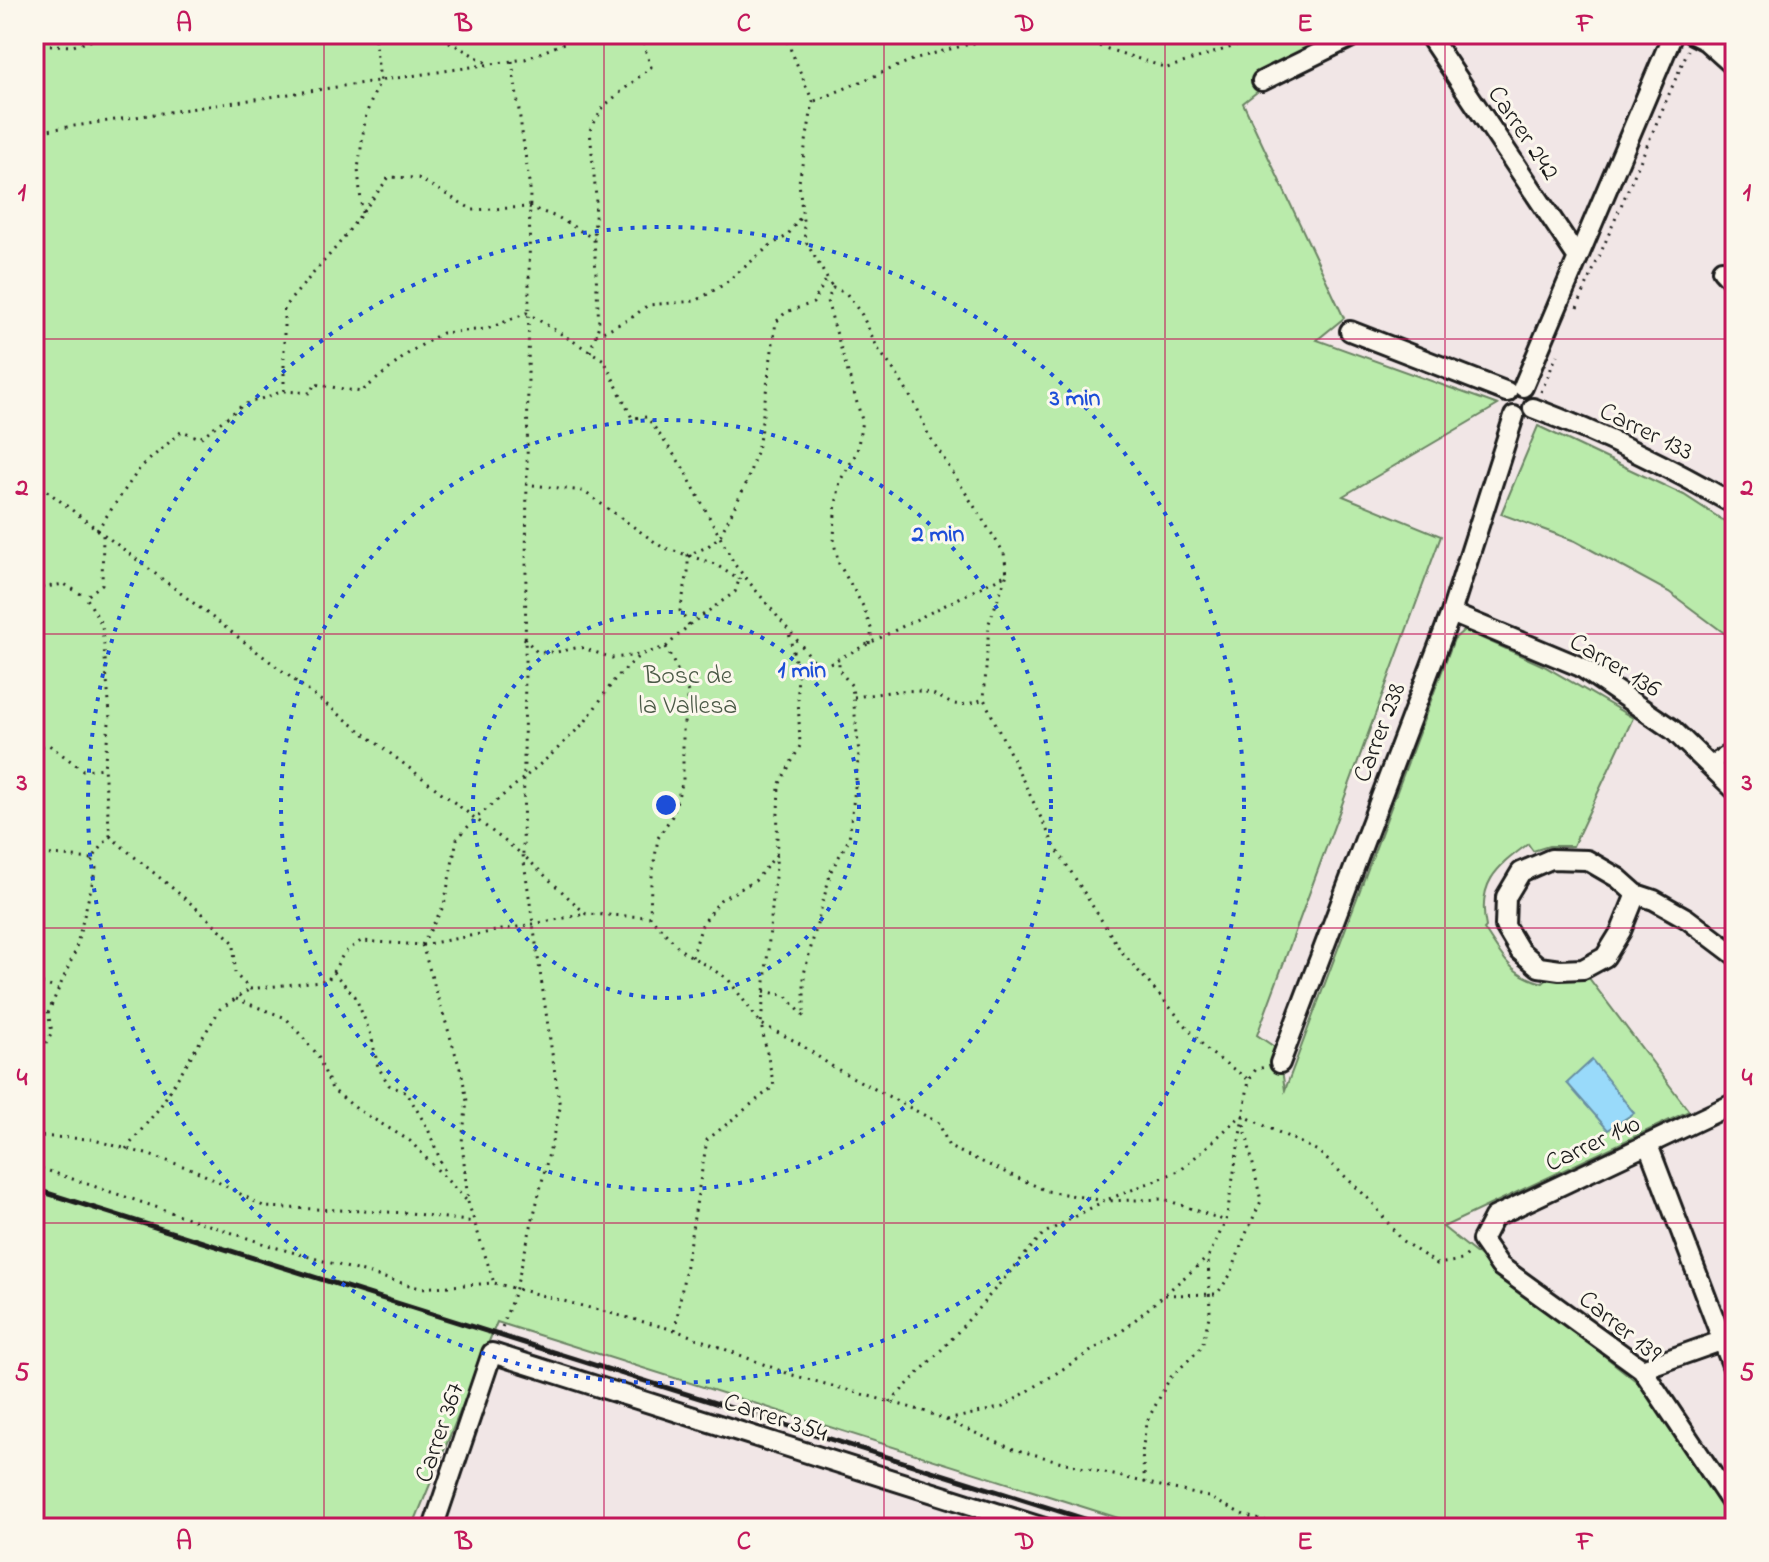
<svg xmlns="http://www.w3.org/2000/svg" width="1769" height="1562" viewBox="0 0 1769 1562" font-family="'Indie Flower',sans-serif">
  <style>
    .green { fill: #baebab; stroke: #6b8464; stroke-width: 2 }
    .water { fill: #99dafa; stroke: #678ea1; stroke-width: 2 }
    .lines { fill: none; stroke-linecap: round; stroke-linejoin: round }
    .pedestrian-casing { stroke: #1c1c1c; stroke-width: 20 }
    .minor-casing { stroke: #1c1c1c; stroke-width: 24 }
    .path { stroke: #1c1c1c; stroke-width: 3; stroke-dasharray: 2 6; stroke-linecap: butt }
    .pedestrian { stroke: #fbf7ec; stroke-width: 14 }
    .minor { stroke: #fbf7ec; stroke-width: 18 }
    .rail { stroke: #1c1c1c; stroke-width: 5 }
    .grid { fill: none; stroke: #c2185b; stroke-width: 2; stroke-opacity: 0.55 }
    .ring { fill: none; stroke: #1d4ed8; stroke-width: 4; stroke-dasharray: 4 8 }
    .labels { text-anchor: middle; stroke-width: 6; stroke-linejoin: round; paint-order: stroke }
    .street-label { font-size: 26px; fill: #1c1c1c; stroke: #fbf7ec }
    .park-label { font-size: 26px; fill: #4b5a47; stroke: #fbf7ec }
    .centre { fill: #1d4ed8; stroke: #fbf7ec; stroke-width: 4 }
    .ring-label { font-size: 24px; text-anchor: middle; font-weight: bold; fill: #1d4ed8; stroke: #fbf7ec; stroke-width: 6; stroke-linejoin: round; paint-order: stroke }
    .neatline { fill: none; stroke: #c2185b; stroke-width: 3 }
    .grid-label { font-size: 26px; text-anchor: middle; font-weight: bold; fill: #c2185b }
  </style>
  <rect width="100%" height="100%" fill="#f1e6e6"/>
  <filter id="ink" filterUnits="userSpaceOnUse"><feTurbulence type="fractalNoise" baseFrequency=".0125" numOctaves="2"/><feDisplacementMap in="SourceGraphic" scale="16" xChannelSelector="R" yChannelSelector="G"/><feConvolveMatrix kernelMatrix="1 2 1 2 8 2 1 2 1" color-interpolation-filters="sRGB"/></filter>
  <g filter="url(#ink)">
    <!-- green -->
    <path class="green" d="M34 34H1322L1299 59 1243 103 1344 318 1317 340 1498 405 1343 496 1441 536 1257 1035 1279 1050 1285 1090 1454 639 1464 630 1544 666 1633 718 1573 846H1549L1533 851 1528 844C1495 868 1477 884 1486 927L1484 929C1502 955 1508 974 1543 983L1551 976 1586 970 1589 978 1689 1111 1443 1227 1656 1397 1735 1519V1528H1150L497 1322 412 1528H34Z
      M1538 426 1684 495 1735 528V641L1669 592 1575 541 1501 514Z"/>
    <!-- water -->
    <path class="water" d="M1592 1060 1634 1113 1608 1130 1567 1083Z"/>
    <g class="lines">
      <!-- pedestrian casing -->
      <g class="pedestrian-casing">
        <path id="pedestrian" d="M1709 765 1735 748"/>
      </g>
      <!-- minor casing -->
      <g class="minor-casing">
        <path id="minor" d="M1428 34 1578 258
          M1692 34 1706 41 1735 67
          M1262 81 1358 34
          M1722 270 1735 284
          M1350 331 1507 392
          M1523 387 1673 34
          M1533 408C1604 435 1670 467 1735 505
          M1451 613 1581 667 1673 730 1735 790
          M1636 894 1621 931 1605 957 1583 969 1560 970 1539 967 1520 951 1505 926 1506 897 1521 872 1551 859 1587 860 1618 878 1636 894 1654 900 1686 918 1735 955
          M1280 1063 1451 613 1514 416
          M1735 1103 1494 1217 1482 1240 1500 1266 1642 1369 1735 1508
          M1648 1145 1735 1373
          M1642 1369 1735 1336
          M433 1528 492 1353 1044 1528"/>
      </g>
      <!-- path -->
      <path class="path" d="M435 34 489 64
        M784 34 813 102 799 182 805 240 832 287
        M1061 34 1167 68 1235 46 1297 34
        M34 44 73 46 103 37 106 34
        M512 61 530 189 523 855 586 914 649 917
        M815 101 917 58 1007 34
        M34 132 525 59 586 34
        M362 213 358 169 366 114 380 80 374 34
        M1577 308 1688 50
        M596 335 630 319 648 305 696 301 723 285 771 245 787 236 802 215
        M590 352 599 325 594 239 596 198 590 130 604 106 651 67 640 34
        M284 391V307L338 245 389 177 418 178 473 210 529 207 559 218 594 239
        M1541 392 1557 355
        M34 481 523 855 560 1108 516 1288 498 1339
        M525 484 583 491 662 547 715 564 739 580 741 572
        M97 530 140 468 182 431 200 438 243 405 284 391 311 393 314 384 361 392 410 352 442 333 487 329 527 313 604 360 632 418 647 417 682 466 735 565 820 668 1007 574 989 623 984 699 1054 845 1121 951 1208 1051 1249 1080
        M34 589 64 584 86 597
        M689 625 680 611 688 572V555L707 547 720 536 747 482 759 442 776 322 786 312 813 303 827 278
        M524 638 537 652H557L580 647 612 658 640 655 666 647 689 625 735 592 739 580
        M869 644 872 631 863 606 839 564 834 543 835 511 840 481 857 452 862 420 827 301 833 288 846 293 862 315 878 349 896 373 917 408 928 434 1004 553 1007 574
        M666 647 688 692 683 731V781L672 816 658 838 651 883 650 917 681 950 728 979 761 1024 797 1042 833 1067 939 1123 949 1147 1047 1191 1105 1201 1164 1199 1226 1221
        M854 697C874 695 897 689 918 691 951 694 943 714 984 699
        M34 748 49 745 83 770 104 768
        M110 836C151 872 195 904 234 943L235 974 250 989 328 980 344 953 361 941 422 945 462 1075 467 1101 462 1142 468 1202 494 1283
        M34 853 92 859
        M422 945 444 905 457 839 475 819 551 755 585 722 615 679 640 655
        M422 945 586 914
        M692 957 702 925 720 900 755 881 777 854
        M333 972 355 996 371 1035 378 1067 389 1085 407 1093 428 1129 446 1175
        M34 981 58 989
        M764 991 787 996 804 1017V974L831 871 849 839 859 753 852 686 839 670V659
        M236 999 286 1018 317 1054 332 1089 357 1109 410 1141 467 1201
        M34 1064 52 1032 48 1013 75 952 96 868 92 859 110 836 104 768 110 714 102 625 86 597 102 584 103 535
        M34 1103 39 1119 34 1132
        M1242 1115 1318 1151 1372 1202 1401 1240 1437 1264 1462 1260 1469 1253
        M34 1136 90 1139 146 1154 195 1170 265 1207 410 1213 474 1222
        M126 1149 160 1107 220 1009 250 989
        M34 1166 274 1247 420 1288 494 1283 675 1330 789 1374 927 1412 1010 1448 1092 1470 1208 1497 1246 1516 1290 1528
        M1109 1199 1181 1170 1242 1115
        M1165 1295 1217 1294 1231 1274 1244 1238 1261 1201 1243 1119
        M675 1330 707 1140 774 1086 761 1024 776 866 779 785 800 746 797 670 789 633
        M890 1402 949 1342 1043 1234 1102 1202
        M947 1420 1003 1407 1121 1332 1208 1257
        M1145 1483 1142 1454 1146 1423 1170 1378 1202 1347 1210 1312 1208 1257 1226 1221 1249 1080 1256 1069 1266 1067"/>
      <!-- pedestrian -->
      <use href="#pedestrian" class="pedestrian"/>
      <!-- minor -->
      <use href="#minor" class="minor"/>
      <!-- rail -->
      <path class="rail" d="M34 1189 1113 1528"/>
    </g>
  </g>
  <!-- grid -->
  <path class="grid" d="M324 34V1528M604 34V1528M884 34V1528M1165 34V1528M1445 34V1528M34 339H1735M34 634H1735M34 928H1735M34 1223H1735"/>
  <!-- distance rings -->
  <g class="ring">
    <circle cx="666" cy="805" r="193"/>
    <circle cx="666" cy="805" r="385"/>
    <circle cx="666" cy="805" r="578"/>
  </g>
  <g class="labels">
    <!-- street labels -->
    <g class="street-label">
      <text transform="translate(1525 132) rotate(56)" y="9">Carrer 242</text>
      <text transform="translate(1647 430) rotate(26)" y="9">Carrer 133</text>
      <text transform="translate(1616 664) rotate(31)" y="9">Carrer 136</text>
      <text transform="translate(1378 732) rotate(-69)" y="9">Carrer 238</text>
      <text transform="translate(1592 1142) rotate(-25)" y="9">Carrer 140</text>
      <text transform="translate(1621 1325) rotate(39)" y="9">Carrer 139</text>
      <text transform="translate(776 1416) rotate(18)" y="9">Carrer 354</text>
      <text transform="translate(438 1432) rotate(-71)" y="9">Carrer 367</text>
    </g>
    <!-- park labels -->
    <g class="park-label">
      <text x="688" y="683">Bosc de<tspan x="688" dy="30">la Vallesa</tspan></text>
    </g>
  </g>
  <circle cx="666" cy="805" r="12" class="centre"/>
  <g class="ring-label">
    <text x="1075" y="405">3 min</text>
    <text x="938" y="541">2 min</text>
    <text x="802" y="677">1 min</text>
  </g>
  <!-- margin -->
  <rect width="1769" height="1562" fill="none" stroke="#fbf7ec" stroke-width="88"/>
  <rect x="44" y="44" width="1681" height="1474" class="neatline"/>
  <g class="grid-label">
    <text x="184" y="31">A</text>
    <text x="464" y="31">B</text>
    <text x="744" y="31">C</text>
    <text x="1025" y="31">D</text>
    <text x="1305" y="31">E</text>
    <text x="1585" y="31">F</text>
    <text x="22" y="200">1</text>
    <text x="1747" y="200">1</text>
    <text x="22" y="495">2</text>
    <text x="1747" y="495">2</text>
    <text x="22" y="790">3</text>
    <text x="1747" y="790">3</text>
    <text x="22" y="1085">4</text>
    <text x="1747" y="1085">4</text>
    <text x="22" y="1380">5</text>
    <text x="1747" y="1380">5</text>
    <text x="184" y="1549">A</text>
    <text x="464" y="1549">B</text>
    <text x="744" y="1549">C</text>
    <text x="1025" y="1549">D</text>
    <text x="1305" y="1549">E</text>
    <text x="1585" y="1549">F</text>
  </g>
</svg>
